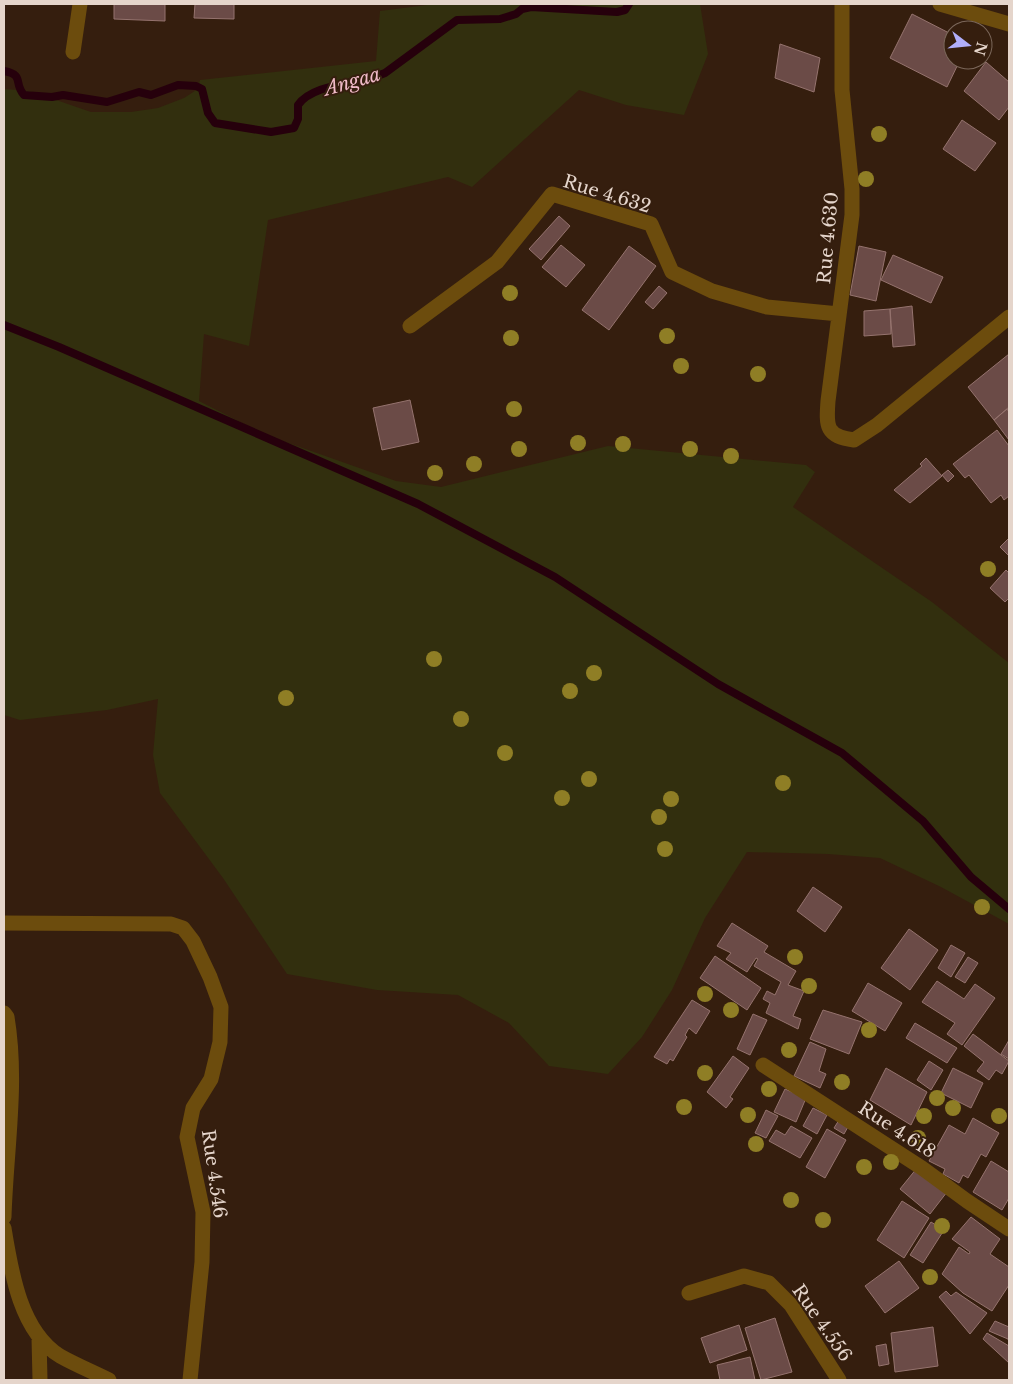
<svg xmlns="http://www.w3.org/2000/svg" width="1013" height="1384" viewBox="0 0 1013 1384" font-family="'Libre Baskerville',serif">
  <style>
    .green { fill: #322f0e }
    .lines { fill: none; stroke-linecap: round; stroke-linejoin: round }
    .stream { stroke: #26000c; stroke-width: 8 }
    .building { fill: #6b4b47; stroke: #95736e }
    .minor { stroke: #6c4c0d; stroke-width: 15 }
    .tree { fill: #8f7e25 }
    .labels { text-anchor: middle; stroke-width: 4; stroke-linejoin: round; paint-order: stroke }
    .street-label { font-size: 18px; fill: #e5d5cb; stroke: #351e0e }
    .water-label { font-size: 19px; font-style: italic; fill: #f1bbc9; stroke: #351e0e }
  </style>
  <rect width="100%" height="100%" fill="#351e0e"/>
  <!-- green -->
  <path class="green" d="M435 4H700L708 54 684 115 626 105 579 90 472 187 448 177 268 220 249 346 204 334 199 401 266 435 396 481 441 487 608 446 806 465 815 472 793 507 932 602 1009 663V924L941 887 880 858 828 854 747 852 705 918 672 990 642 1037 608 1074 549 1066 509 1023 458 995 377 990 287 974 223 878 160 793 153 755 158 699 107 710 20 720 4 715V89L30 91 91 112H131L158 108 184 98 198 89 200 80 376 61 380 11Z"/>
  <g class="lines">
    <!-- stream -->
    <path class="stream" d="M4 71C25 75 13 83 24 95L52 97 63 95 107 102 139 92 151 95 178 85 196 86 202 89 208 113 215 123 271 132 294 128 298 119V105C313 83 360 84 385 73L457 20 500 19 516 14 522 9 531 7 617 12 625 10 629 4
      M4 325 59 347 418 504 555 577 718 684 842 753 923 821 971 877 1009 909"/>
  </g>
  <!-- building -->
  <path class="building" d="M114 4H165V21L114 19Z
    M195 4H234V19L194 18Z
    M912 14 953 35V60H960L947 87 890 58Z
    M780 44 820 58 814 92 775 78Z
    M986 62 1009 82V107L999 120 964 91Z
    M962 120 996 143 975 171 943 149Z
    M559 216 570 226 541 260 529 249Z
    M561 245 585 265 566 287 542 267Z
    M629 246 656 266 609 330 582 310Z
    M859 246 886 252 876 301 850 295Z
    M893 255 943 277 931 303 881 280Z
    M659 286 667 293 653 309 645 302Z
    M912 306 915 345 893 347 890 309Z
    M890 309 891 334 864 336V311Z
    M1009 354V407L994 420 968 387Z
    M410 400 419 442 382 450 373 408Z
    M1007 409 1009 412V440L994 420Z
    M997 430 1009 446V496L1004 500 1001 495 991 503 969 475 965 478 953 464Z
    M926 458 942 476 910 503 894 490 922 466 920 464Z
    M948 470 954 476 948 482 942 475Z
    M1009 538V556L1000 547Z
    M1006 570 1009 573V598L1005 602 990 588Z
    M813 887 842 907 825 932 797 911Z
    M732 923 768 946 764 952 796 971 788 985 804 991 793 1016 801 1019 798 1029 766 1013 770 1003 763 999 767 991 775 995 781 982 754 966 758 959 756 958 747 972 726 959 731 953 717 946Z
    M909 929 938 950 910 990 881 968Z
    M951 945 965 953 951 977 938 968Z
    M715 956 761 988 747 1010 700 978Z
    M968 957 978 963 965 983 955 977Z
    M937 981 964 999 975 984 995 998 962 1045 947 1034 955 1023 922 1002Z
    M868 983 902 1003 885 1031 852 1011Z
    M692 1000 710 1011 696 1034 689 1028 685 1035 687 1037 673 1061 670 1059 667 1064 654 1057Z
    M823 1010 862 1022 849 1054 810 1039Z
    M753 1014 767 1020 750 1055 737 1049Z
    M915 1023 957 1048 947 1063 906 1038Z
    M973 1034 1009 1061 1002 1074 996 1070 989 1080 977 1071 984 1062 964 1046Z
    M1009 1040V1059L1001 1054Z
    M810 1042 826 1049 819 1071 826 1074 820 1088 794 1076Z
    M733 1056 749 1068 730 1097 733 1099 726 1108 707 1092Z
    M929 1061 943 1070 931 1090 917 1080Z
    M886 1068 927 1092 911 1125 870 1100Z
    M953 1068 983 1083 971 1108 941 1093Z
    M785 1089 806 1098 796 1122 774 1112Z
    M813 1108 827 1115 817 1134 803 1126Z
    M766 1110 778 1116 766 1138 755 1133Z
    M973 1118 999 1133 986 1157 981 1154 968 1178 963 1175 959 1183 943 1174 945 1169 929 1161 949 1125 965 1134Z
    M839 1120 849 1125 844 1134 834 1128Z
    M791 1126 812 1138 800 1158 769 1141 776 1130 785 1135Z
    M827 1129 846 1140 825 1178 806 1167Z
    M991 1161 1009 1172V1198L1002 1210 973 1192Z
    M917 1168 947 1192 930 1214 900 1189Z
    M902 1201 929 1218 904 1258 877 1240Z
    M971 1217 1000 1239 990 1254 1009 1267V1285L992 1311 963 1293 942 1274 959 1247 969 1254 970 1252 952 1239Z
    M931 1222 944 1230 923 1263 910 1255Z
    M899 1261 919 1288 885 1313 865 1286Z
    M946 1291 951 1296 956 1292 987 1313 970 1334 939 1297Z
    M775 1318 792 1372 761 1380 745 1328Z
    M995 1321 1009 1327V1342L1008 1339 989 1331Z
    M739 1325 747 1350 710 1363 701 1338Z
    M933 1327 938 1366 895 1372 891 1333Z
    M987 1333 1009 1346V1363L983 1339Z
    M886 1344 889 1364 879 1366 876 1346Z
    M750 1357 755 1380H720L717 1365Z"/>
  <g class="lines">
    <!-- minor -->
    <path class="minor" d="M842 4V90L852 189V215L828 401C826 427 826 436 854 440L877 425 1009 317
      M940 4 1009 24
      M73 52 80 4
      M410 326 497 262 552 194 651 224 672 272 712 291 767 307 839 314
      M4 923 171 924 183 928 193 941 210 977 221 1007 220 1042 211 1079 193 1108 187 1137 203 1212 202 1262 190 1380
      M4 1013 7 1017C18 1083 6 1150 4 1217
      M763 1065 922 1168 967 1201 1009 1229
      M4 1228C11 1271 20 1331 60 1356 76 1365 93 1372 109 1380
      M689 1293 744 1276 769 1283 791 1305 839 1380
      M39 1338 40 1380"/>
  </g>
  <!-- trees -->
  <g class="tree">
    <circle cx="879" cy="134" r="8"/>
    <circle cx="866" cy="179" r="8"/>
    <circle cx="510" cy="293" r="8"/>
    <circle cx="667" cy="336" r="8"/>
    <circle cx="511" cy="338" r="8"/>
    <circle cx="681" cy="366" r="8"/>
    <circle cx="758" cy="374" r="8"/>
    <circle cx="514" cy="409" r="8"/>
    <circle cx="578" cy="443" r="8"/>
    <circle cx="623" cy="444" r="8"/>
    <circle cx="519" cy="449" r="8"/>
    <circle cx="690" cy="449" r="8"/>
    <circle cx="731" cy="456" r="8"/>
    <circle cx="474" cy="464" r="8"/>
    <circle cx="435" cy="473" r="8"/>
    <circle cx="988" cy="569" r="8"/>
    <circle cx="434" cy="659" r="8"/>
    <circle cx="594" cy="673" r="8"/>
    <circle cx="570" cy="691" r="8"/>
    <circle cx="286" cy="698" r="8"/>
    <circle cx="461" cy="719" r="8"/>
    <circle cx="505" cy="753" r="8"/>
    <circle cx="589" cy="779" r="8"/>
    <circle cx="783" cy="783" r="8"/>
    <circle cx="562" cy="798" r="8"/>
    <circle cx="671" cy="799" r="8"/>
    <circle cx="659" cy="817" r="8"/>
    <circle cx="665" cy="849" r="8"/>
    <circle cx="982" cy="907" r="8"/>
    <circle cx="795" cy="957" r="8"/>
    <circle cx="809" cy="986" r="8"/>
    <circle cx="705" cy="994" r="8"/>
    <circle cx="731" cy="1010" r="8"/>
    <circle cx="869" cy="1030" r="8"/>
    <circle cx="789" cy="1050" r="8"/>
    <circle cx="705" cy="1073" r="8"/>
    <circle cx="842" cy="1082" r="8"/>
    <circle cx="769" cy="1089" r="8"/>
    <circle cx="937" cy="1098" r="8"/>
    <circle cx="684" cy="1107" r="8"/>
    <circle cx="953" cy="1108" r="8"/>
    <circle cx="748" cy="1115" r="8"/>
    <circle cx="924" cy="1116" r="8"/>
    <circle cx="999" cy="1116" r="8"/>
    <circle cx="918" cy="1138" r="8"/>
    <circle cx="756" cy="1144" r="8"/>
    <circle cx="891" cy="1162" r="8"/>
    <circle cx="864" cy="1167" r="8"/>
    <circle cx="791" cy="1200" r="8"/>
    <circle cx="823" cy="1220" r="8"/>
    <circle cx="942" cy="1226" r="8"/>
    <circle cx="930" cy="1277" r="8"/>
  </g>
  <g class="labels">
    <!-- street labels -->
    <g class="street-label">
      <text transform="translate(607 194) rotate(17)" y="6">Rue 4.632</text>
      <text transform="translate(828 238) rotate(-85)" y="6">Rue 4.630</text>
      <text transform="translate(897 1130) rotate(33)" y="6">Rue 4.618</text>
      <text transform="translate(214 1174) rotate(82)" y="6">Rue 4.546</text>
      <text transform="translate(822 1323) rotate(55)" y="6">Rue 4.556</text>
    </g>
    <!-- water labels -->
    <g class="water-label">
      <text transform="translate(352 81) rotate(-16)" y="7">Angaa</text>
    </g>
  </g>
  <!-- border -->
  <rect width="1013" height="1384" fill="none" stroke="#e5d5cb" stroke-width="10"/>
  <!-- north arrow -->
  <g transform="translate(968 45) rotate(106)"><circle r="24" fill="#351e0e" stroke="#7b675a"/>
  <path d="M0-4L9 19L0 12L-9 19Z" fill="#b0aefa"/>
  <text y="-8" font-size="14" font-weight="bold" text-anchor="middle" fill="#e5d5cb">N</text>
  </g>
</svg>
